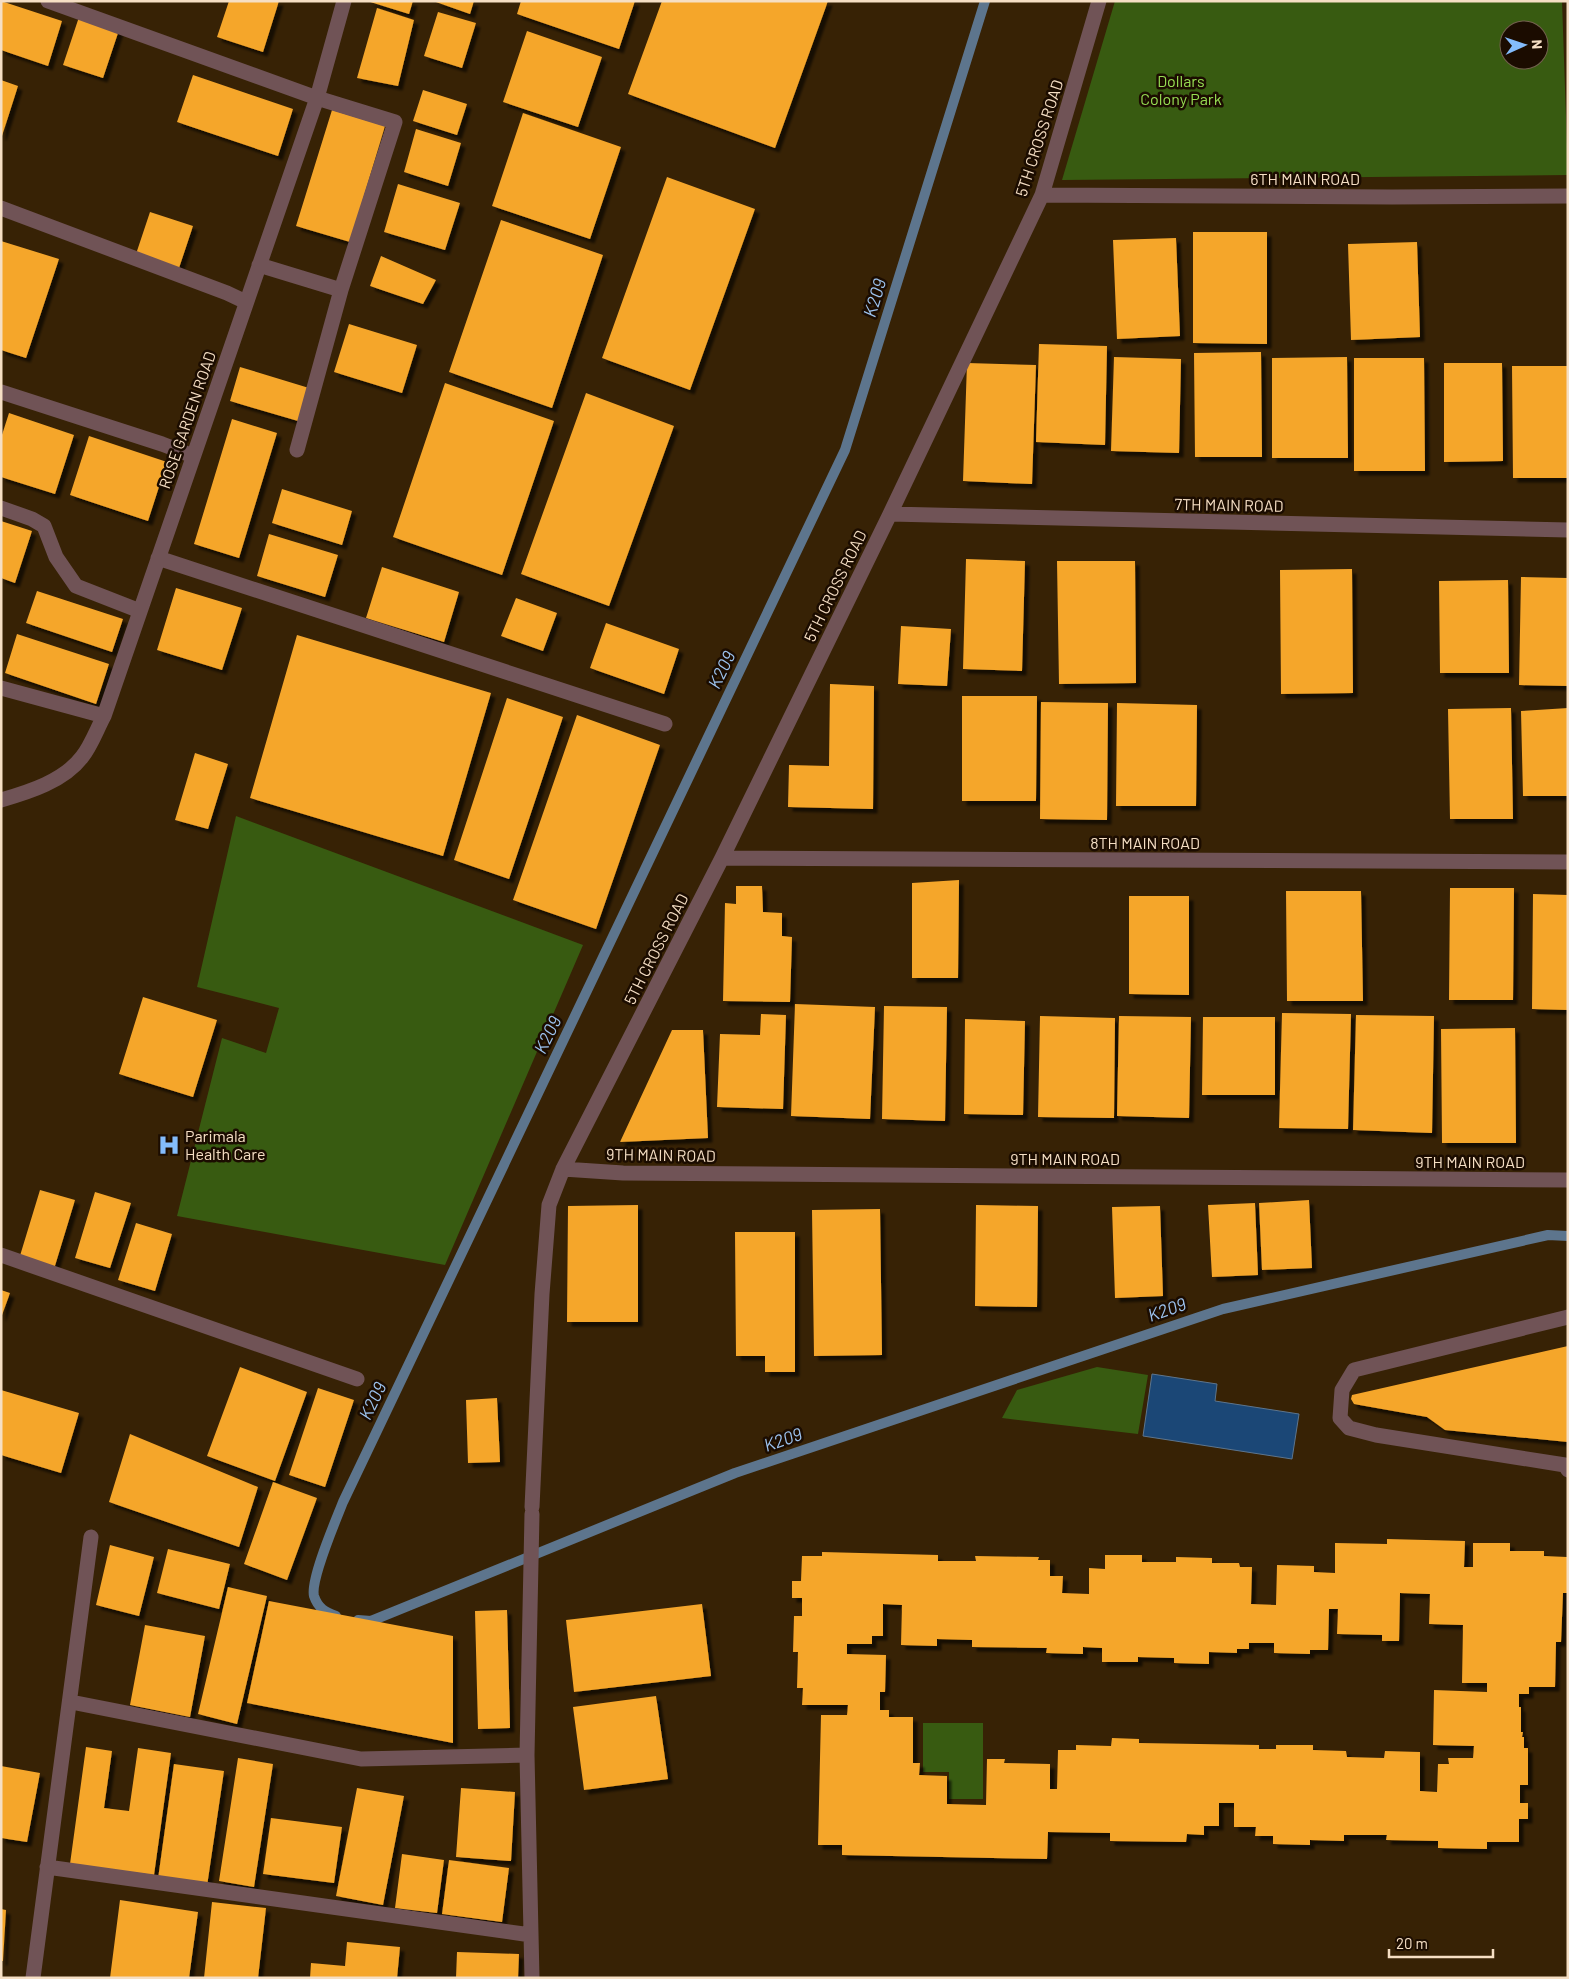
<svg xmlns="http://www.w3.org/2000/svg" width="1569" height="1979" viewBox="0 0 1569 1979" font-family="Barlow,sans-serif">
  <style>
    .green { fill: #385b11; fill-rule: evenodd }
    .water { fill: #1b4776; stroke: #5d758d }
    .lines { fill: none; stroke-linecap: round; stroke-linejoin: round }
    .stream { stroke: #5d758d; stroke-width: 10 }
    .building { fill: #f5a62c; fill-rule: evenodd; filter: url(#shadow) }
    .minor { stroke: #705356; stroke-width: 15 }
    .labels { text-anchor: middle; stroke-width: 5; stroke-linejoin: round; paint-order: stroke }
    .park-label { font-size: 16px; fill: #97de53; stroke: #1b0c00 }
    .street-label { font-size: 16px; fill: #f6dfc4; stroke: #1b0c00 }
    .poi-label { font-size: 16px; fill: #f6dfc4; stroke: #1b0c00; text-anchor: start }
    .water-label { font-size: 18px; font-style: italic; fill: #9dc3ee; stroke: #1b0c00 }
  </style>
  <defs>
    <filter id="shadow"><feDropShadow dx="4.5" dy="4.5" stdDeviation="1" flood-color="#0009"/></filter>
  </defs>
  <rect width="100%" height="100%" fill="#372205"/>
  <!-- green -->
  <path class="green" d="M1115 1H1562L1568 175 1062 180ZM1509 30H1539V60H1509Z
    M236 816 583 945 445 1265 177 1216 222 1038 266 1053 279 1008 197 987Z
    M1097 1367 1148 1375 1138 1434 1002 1418 1017 1390Z
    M923 1723H983V1799H949V1772H923Z"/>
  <!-- water -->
  <path class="water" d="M1152 1374 1217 1384 1215 1401 1299 1414 1292 1459 1143 1436Z"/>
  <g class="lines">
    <!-- stream -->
    <path class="stream" d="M336 1616C325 1612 318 1608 314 1596 310 1580 336 1520 343 1502L845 450 985 1
      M358 1620 371 1621 735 1473 1223 1309 1548 1235 1568 1236"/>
  </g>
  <!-- building -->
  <path class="building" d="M1 1 62 21 48 66 1 50Z
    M229 1H279L263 52 217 37Z
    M367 1H413L409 14Z
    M433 1H474L470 14Z
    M521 1H635L619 49 517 14Z
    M662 1H828L775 148 628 94Z
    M377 8 414 20 398 86 357 78Z
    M438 12 476 23 462 68 424 56Z
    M79 17 119 30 103 78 63 65Z
    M527 31 602 57 578 127 503 102Z
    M193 75 293 109 278 156 177 122Z
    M1 80 18 86 2 136H1Z
    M423 90 467 104 457 135 413 121Z
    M332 110 385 126 350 242 296 226Z
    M523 113 621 147 590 239 492 206Z
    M416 129 461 143 448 186 404 172Z
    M667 177 755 209 690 390 602 358Z
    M398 184 460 203 445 250 384 232Z
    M150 212 193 226 179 268 136 254Z
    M501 220 603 255 552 408 449 372Z
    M1193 232H1267V344L1193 343Z
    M1176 238 1180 336 1117 339 1113 240Z
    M1 241 59 259 26 358 1 350Z
    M1417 242 1420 337 1351 340 1348 244Z
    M381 256 436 280 423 304 370 286Z
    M349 324 417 345 402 393 334 372Z
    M1039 344 1107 346 1105 445 1036 442Z
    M1261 352 1262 457H1195L1194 353Z
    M1114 357 1181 359 1179 453 1111 451Z
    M1347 357 1348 458H1272V358Z
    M1354 358H1424L1425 471H1354Z
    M967 363 1036 365 1032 484 963 481Z
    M1444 363H1502L1503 461 1444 462Z
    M1512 366H1568V478H1513Z
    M240 367 309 388 298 421 230 401Z
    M445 383 554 421 502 575 393 537Z
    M586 393 674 426 609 606 521 574Z
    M9 413 74 435 55 494 1 477V438Z
    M232 419 277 433 239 558 194 544Z
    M89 436 167 462 148 521 70 495Z
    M282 489 352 511 342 545 272 523Z
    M1 521 32 531 15 583 1 578Z
    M269 534 338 555 325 597 257 576Z
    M966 559 1025 561 1022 671 963 669Z
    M1057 561H1135L1136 683 1059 684Z
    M382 567 459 592 444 642 366 618Z
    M1352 569 1353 693 1281 694 1280 570Z
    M1521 577 1568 578V686L1519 685Z
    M1508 580 1509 673H1440L1439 581Z
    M176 588 242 608 222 670 157 650Z
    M37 591 123 619 112 652 26 623Z
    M516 598 557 613 543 651 501 636Z
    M606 623 679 649 664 694 590 668Z
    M901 626 951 629 947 686 898 684Z
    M17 634 109 664 96 704 5 673Z
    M297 635 491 693 443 856 250 798Z
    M830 684 874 686 873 809 788 807 789 765 829 766Z
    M962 696H1037L1036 801H962Z
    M507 698 563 717 509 879 454 860Z
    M1041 702 1108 703 1107 820 1040 819Z
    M1117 703 1197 705 1196 806H1116Z
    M1511 708 1513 819H1450L1448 709Z
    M1568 708V796H1523L1521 711Z
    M577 715 660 745 596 929 513 900Z
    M195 753 228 764 208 829 175 820Z
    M959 880 958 978H912V883Z
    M736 886H762L763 912 782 913V936L792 937 790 1002 723 1001 725 903 736 904Z
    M1450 888H1514L1513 1000H1449Z
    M1286 891H1361L1363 1001H1287Z
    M1533 894 1568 895V1010L1532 1009Z
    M1129 896H1189V995L1129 994Z
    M143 997 217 1020 193 1097 119 1074Z
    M795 1004 875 1007 870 1119 791 1116Z
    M884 1006 947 1007 945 1121 882 1119Z
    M1282 1013 1351 1014 1348 1129 1279 1128Z
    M761 1014 786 1015 783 1109 717 1107 720 1034 760 1035Z
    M1356 1015 1434 1016 1432 1133 1353 1130Z
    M1040 1016 1115 1018 1114 1118 1038 1117Z
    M1119 1016 1191 1017 1189 1118 1117 1116Z
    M1203 1017H1275V1095H1202Z
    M965 1019 1025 1021 1023 1115 964 1114Z
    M1515 1028 1516 1143H1442L1441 1029Z
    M672 1030H703L708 1138 620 1142Z
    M40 1190 75 1200 54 1269 19 1259Z
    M95 1192 131 1203 110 1268 75 1258Z
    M1309 1200 1312 1268 1262 1270 1259 1203Z
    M1255 1203 1258 1275 1212 1277 1208 1205Z
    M638 1205V1322H567L568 1206Z
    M976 1205 1038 1206 1037 1307 975 1306Z
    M1160 1206 1163 1296 1115 1298 1112 1207Z
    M880 1209 882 1355 814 1356 812 1210Z
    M136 1223 172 1234 155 1291 118 1280Z
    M735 1232H795V1372H765V1356H736Z
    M1 1290 10 1293 1 1318Z
    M1568 1346V1442L1445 1430 1427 1417 1354 1404 1351 1399 1352 1395Z
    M240 1367 307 1392 275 1481 207 1456Z
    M318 1388 354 1400 325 1487 289 1475Z
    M1 1390 79 1413 61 1473 1 1455Z
    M497 1398 500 1462 468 1463 466 1400Z
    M130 1434 258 1487 239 1547 109 1502Z
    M273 1482 317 1498 287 1580 244 1564Z
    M1387 1539 1465 1541 1464 1567H1473V1543H1510V1551H1544V1556L1567 1557 1568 1593H1563L1561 1642H1556L1555 1687H1529V1694H1519V1707H1521V1732H1523L1522 1737H1524V1748H1528V1785H1520V1803H1528V1819H1519V1842H1487V1849L1438 1848V1841L1386 1840 1387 1835H1344V1841L1310 1840V1845L1273 1844V1836H1255L1256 1827H1234V1803H1219V1826H1204V1835L1187 1834 1186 1842 1110 1841V1833L1048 1832 1047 1859 842 1855V1845H818L821 1715H847L848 1705H802L803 1688H797L798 1652H793L794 1616H802V1598H792V1581H801L802 1556H822V1552L938 1555V1561H976L975 1556 1039 1557 1038 1560H1050V1576H1063L1062 1593 1089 1594V1568L1105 1569V1555H1142V1562H1176V1557L1212 1558V1563H1239L1240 1567H1252L1251 1604 1276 1605 1277 1565 1314 1566V1572L1335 1573V1543L1387 1544ZM1400 1593 1430 1594 1429 1624 1463 1625 1462 1683H1487V1692L1434 1690 1433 1745 1474 1746 1473 1758H1448L1449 1764H1438L1437 1792 1420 1791V1752L1385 1751 1384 1758 1347 1757 1346 1751 1313 1750V1745H1276V1749H1259V1745L1139 1743V1739L1112 1738 1111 1746 1076 1745V1750H1058L1057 1789H1050V1764L1004 1763 1005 1759H987L986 1805 947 1804V1776L919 1775 920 1763H913V1717H889V1710H880V1692H885L886 1655 847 1654V1644H872V1636H883V1604L902 1605 901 1645 937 1646V1639L972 1640V1647L1047 1648 1046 1653 1083 1654V1647L1102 1648V1662H1138V1657L1174 1658V1663L1209 1664V1652L1237 1653V1649H1249V1643H1274V1653L1310 1654V1650H1328L1329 1609H1338L1337 1634 1382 1635V1641H1399Z
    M110 1545 154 1557 139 1616 96 1605Z
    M168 1549 230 1564 219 1609 157 1593Z
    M228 1587 267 1596 237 1724 198 1714Z
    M269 1601 453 1636V1743L247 1703Z
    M702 1604 711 1676 574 1692 566 1620Z
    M507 1610 510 1728 478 1729 475 1611Z
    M145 1625 205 1636 190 1717 130 1705Z
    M656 1696 668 1779 584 1790 573 1707Z
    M86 1747 112 1751 104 1808 129 1811 138 1748 171 1753 154 1875 70 1864Z
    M238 1758 273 1764 254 1887 219 1881Z
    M174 1764 224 1771 207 1886 158 1879Z
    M1 1766 40 1773 27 1842 1 1838Z
    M357 1788 404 1796 383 1905 336 1896Z
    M461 1788 515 1792 511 1861 456 1857Z
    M271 1818 342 1827 334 1883 263 1874Z
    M402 1854 444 1860 437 1913 395 1908Z
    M449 1860 509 1868 502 1922 442 1914Z
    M120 1900 198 1912 189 1978H110Z
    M212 1902 266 1908 258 1978H204Z
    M1 1909 6 1910 3 1961H1Z
    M347 1942 400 1947 397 1978H310L311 1963 345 1966Z
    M457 1952 519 1954 518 1978H456Z"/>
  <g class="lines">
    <!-- minor -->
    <path class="minor" d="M48 1 317 98 395 122 341 290 297 450
      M1042 195 1392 197 1568 196
      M1 208 227 293 246 302
      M259 265 341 290
      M1 392 162 444 193 456
      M1 508 32 519 44 526 56 557 76 586 140 611
      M890 514 1568 530
      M158 558 665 724
      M1 688 104 716
      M1 800C29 792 64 781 82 757 91 746 97 729 104 716L317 98 344 1
      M722 858 1568 862
      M563 1169 623 1173 1568 1180
      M1 1255 357 1379
      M1568 1317 1354 1370 1342 1390 1340 1418 1349 1428 1376 1435 1565 1465 1568 1470
      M532 1507 542 1294 549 1205 563 1169 722 858 890 514 1042 195 1099 1
      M71 1702 361 1759 527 1755
      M47 1867 531 1935
      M33 1978 91 1537
      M532 1978 527 1755 532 1514"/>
  </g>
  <!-- icons -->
  <defs>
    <g id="hospital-bare" transform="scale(1.725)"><path d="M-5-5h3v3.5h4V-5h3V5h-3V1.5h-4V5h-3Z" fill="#84bcfb" stroke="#1b0c00" stroke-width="2.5" paint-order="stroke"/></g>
  </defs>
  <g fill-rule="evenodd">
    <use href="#hospital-bare" x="169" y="1145"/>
  </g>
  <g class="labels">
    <!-- park labels -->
    <g class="park-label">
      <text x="1181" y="87">Dollars<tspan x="1181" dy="18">Colony Park</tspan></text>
    </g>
    <!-- street labels -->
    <g class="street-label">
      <text transform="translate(1039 138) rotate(-72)" y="6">5TH CROSS ROAD</text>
      <text x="1305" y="185">6TH MAIN ROAD</text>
      <text transform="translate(187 420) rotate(-71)" y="6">ROSE GARDEN ROAD</text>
      <text transform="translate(1229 505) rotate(1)" y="6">7TH MAIN ROAD</text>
      <text transform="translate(835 586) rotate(-64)" y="6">5TH CROSS ROAD</text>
      <text x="1145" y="849">8TH MAIN ROAD</text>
      <text transform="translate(656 949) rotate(-63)" y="6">5TH CROSS ROAD</text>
      <text transform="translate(661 1155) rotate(1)" y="6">9TH MAIN ROAD</text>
      <text x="1065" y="1165">9TH MAIN ROAD</text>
      <text x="1470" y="1168">9TH MAIN ROAD</text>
    </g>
    <!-- poi labels -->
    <g class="poi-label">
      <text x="185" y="1142">Parimala<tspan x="185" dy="18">Health Care</tspan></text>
    </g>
    <!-- water labels -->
    <g class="water-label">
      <text transform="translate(875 298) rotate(-73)" y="6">K209</text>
      <text transform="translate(722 670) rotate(-64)" y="6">K209</text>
      <text transform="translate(548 1035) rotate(-64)" y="6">K209</text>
      <text transform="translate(1167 1310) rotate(-19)" y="6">K209</text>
      <text transform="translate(373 1401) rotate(-64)" y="6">K209</text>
      <text transform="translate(783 1440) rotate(-19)" y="6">K209</text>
    </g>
  </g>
  <!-- border -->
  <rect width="1569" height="1979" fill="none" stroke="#f6dfc4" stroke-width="5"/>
  <!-- north arrow -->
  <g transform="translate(1524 45) rotate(87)"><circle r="24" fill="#1b0c00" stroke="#73604e"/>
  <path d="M0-4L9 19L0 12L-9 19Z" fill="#84bcfb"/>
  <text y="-8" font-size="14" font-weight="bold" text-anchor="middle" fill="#f6dfc4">N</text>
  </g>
  <!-- scale -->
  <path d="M1389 1949v8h104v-8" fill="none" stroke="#f6dfc4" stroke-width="2.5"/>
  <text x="1396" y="1949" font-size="15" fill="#f6dfc4" stroke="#1b0c00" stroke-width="4" paint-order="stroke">20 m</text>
</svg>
